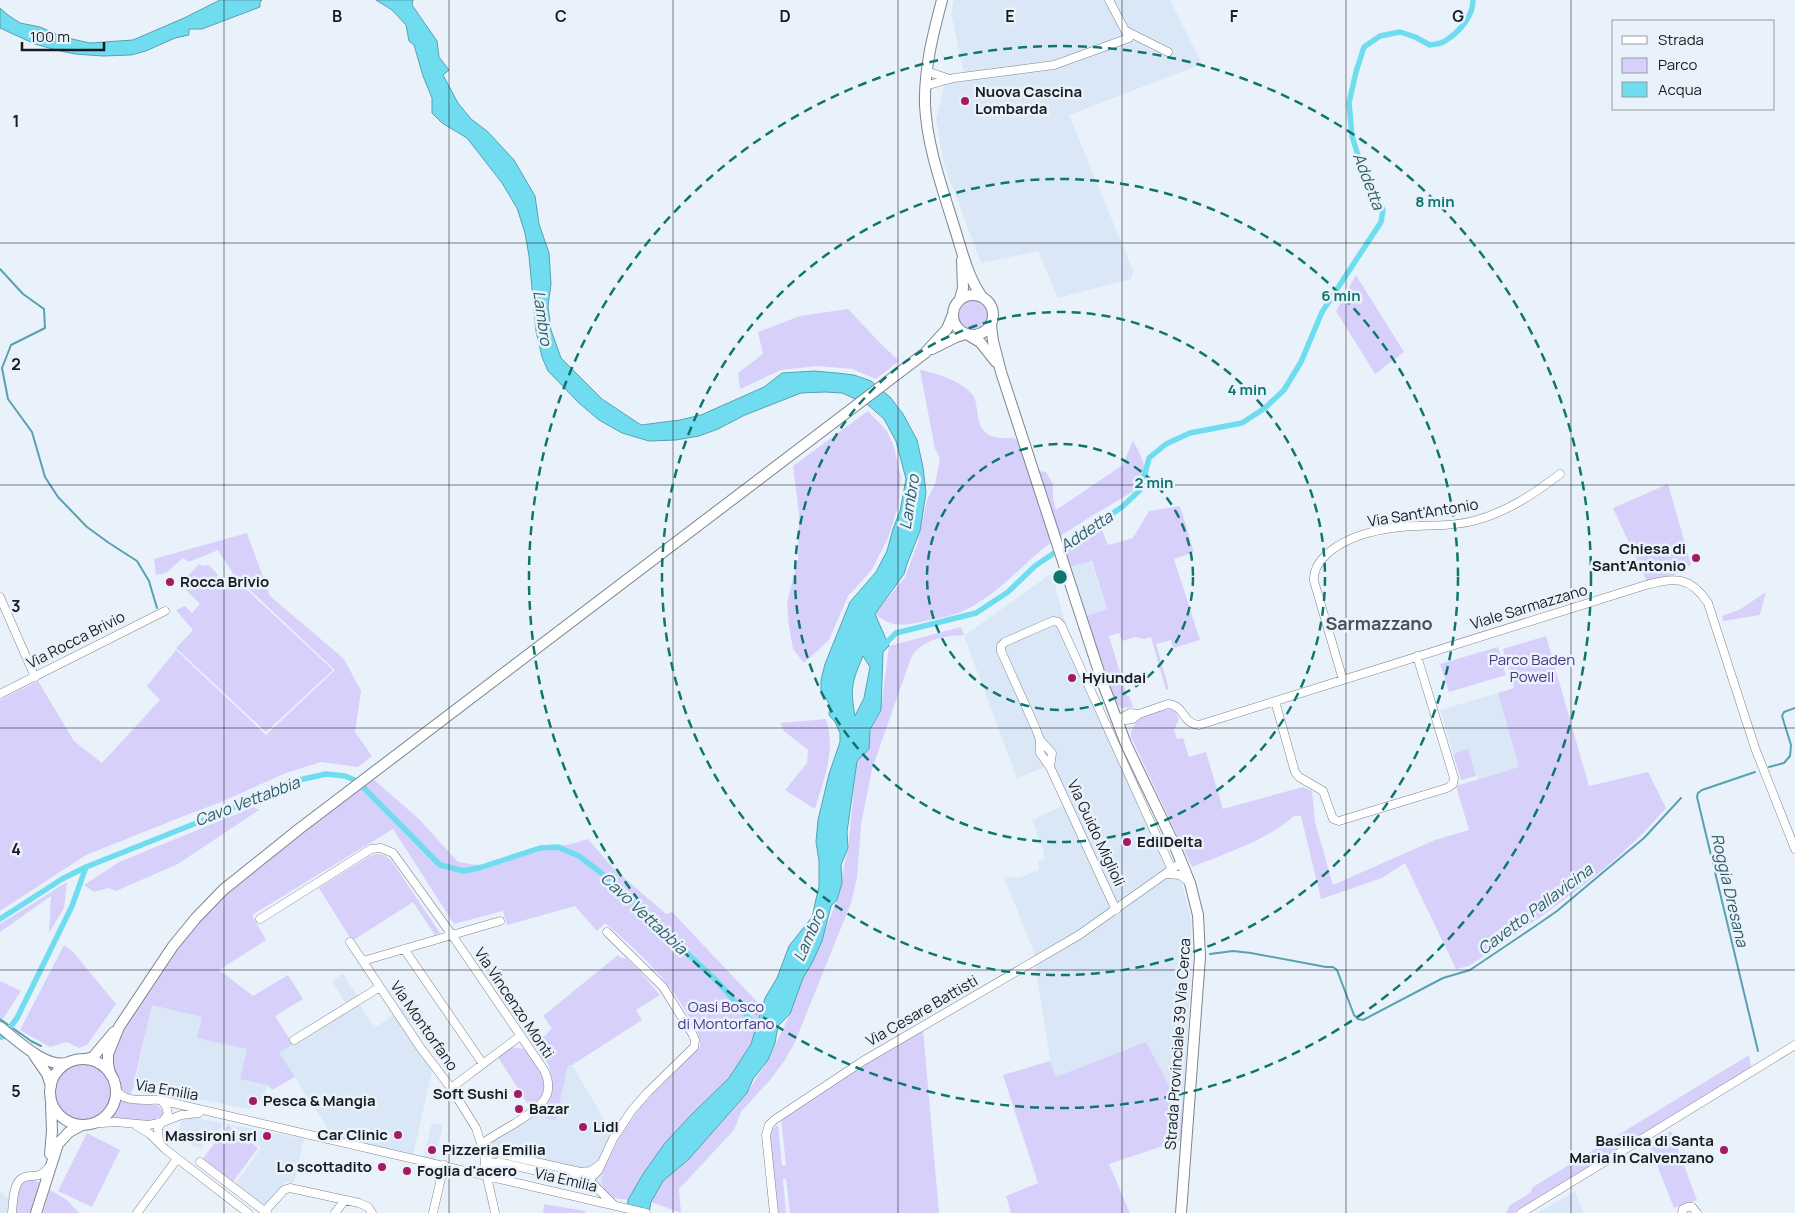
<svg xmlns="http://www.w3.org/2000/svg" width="1795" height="1213" viewBox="0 0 1795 1213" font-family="Manrope,sans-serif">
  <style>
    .built { fill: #d9e7f6 }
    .green { fill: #d7d0fa }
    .water { fill: #70dcef; stroke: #56a2b1; fill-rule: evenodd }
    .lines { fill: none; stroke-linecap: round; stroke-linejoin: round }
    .stream { stroke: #56a2b1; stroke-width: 2 }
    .canal { stroke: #70dcef; stroke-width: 5.5 }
    .minor-casing { stroke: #7e858e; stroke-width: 9 }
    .major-casing { stroke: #7e858e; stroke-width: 12 }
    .minor { stroke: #fff; stroke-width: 8 }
    .major { stroke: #fff; stroke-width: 10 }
    .grid { fill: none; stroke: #191c1f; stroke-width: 1; stroke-opacity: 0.55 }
    .ring { fill: none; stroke: #0f766e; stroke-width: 2.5; stroke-dasharray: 9 6 }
    .poi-dot { fill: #a51a62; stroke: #e9f2fb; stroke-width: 2 }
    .labels { text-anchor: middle; stroke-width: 5; stroke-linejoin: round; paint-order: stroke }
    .poi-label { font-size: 15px; font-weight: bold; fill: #191c1f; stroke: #e9f2fb; text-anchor: start }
    .street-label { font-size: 15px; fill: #191c1f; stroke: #e9f2fb }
    .park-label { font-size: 15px; fill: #4d3588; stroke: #e9f2fb }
    .water-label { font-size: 16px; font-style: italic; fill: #2e5d66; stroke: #e9f2fb }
    .quarter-label { font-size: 18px; font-weight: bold; fill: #4b5159; stroke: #e9f2fb }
    .grid-label { font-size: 16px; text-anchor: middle; font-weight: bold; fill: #191c1f; stroke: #e9f2fb; stroke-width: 5; stroke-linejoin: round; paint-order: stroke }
    .centre { fill: #0f766e; stroke: #e9f2fb; stroke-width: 2.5 }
    .ring-label { font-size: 15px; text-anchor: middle; font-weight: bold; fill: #0f766e; stroke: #e9f2fb; stroke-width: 5; stroke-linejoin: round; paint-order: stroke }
  </style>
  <rect width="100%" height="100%" fill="#e9f2fb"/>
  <!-- built -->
  <path class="built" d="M954 0H1170L1202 64 1069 115 1133 271 1131 279 1058 298 1038 251 981 263 944 164 936 120 945 83 965 79 951 13Z
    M1091 561 1107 609 1086 616 1069 567Z
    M1052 573 1063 616 1087 674 1181 881 1191 920 1192 954 1183 1111 1146 1042 1056 1078 1050 1060 1033 950 1004 877 1019 878 1039 870 1038 862 1044 858V852L1032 820 1065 805 1047 766 1017 778 964 636Z
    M1498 693 1520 767 1477 779 1468 749 1453 754 1440 710Z
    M343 974 359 998 357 1000 374 1028 395 1014 394 1012 413 999 423 1013 404 1025 433 1067 412 1160 353 1146 326 1133 327 1127 279 1053 292 1045 291 1041 347 1005 332 981Z
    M152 1005 202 1017 247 1049 268 1085 261 1100 250 1109 134 1087Z
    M568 1065H572L608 1126 622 1134 602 1175 601 1182 605 1191 597 1194 501 1165 494 1158 488 1147 489 1144 534 1109 538 1116 556 1120Z
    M192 1117 304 1139 294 1183 285 1182 265 1209 234 1186 261 1148 233 1126 222 1124 217 1141 205 1139 202 1148 195 1147 183 1139 178 1133 181 1120Z
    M432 1123 443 1125 434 1165 422 1162Z
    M1575 1191 1584 1213H1538Z
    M0 1192 16 1203 15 1213H0Z"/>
  <!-- green -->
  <path class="green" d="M1356 275 1404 352 1375 374 1336 311Z
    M957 315a16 16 0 1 1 32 0a16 16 0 1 1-32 0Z
    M848 309 880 343 899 361 876 379 852 369 817 366 781 370 740 389 738 373 763 354 758 332 800 316Z
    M920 370C937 373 961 381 973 395 976 399 976 405 977 410 980 436 990 439 1014 438L1021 444 1030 470 1046 472 1053 484V499L1056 510 1123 465 1133 440C1145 464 1151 471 1132 492 1104 509 1075 525 1048 545 1018 568 994 599 958 613 947 617 935 619 925 621 904 626 892 628 875 614L905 577 918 542 927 500 935 484 940 458 935 449Z
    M868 411 887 431 894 447 901 477 898 507 888 538 871 571 848 596 829 640 804 663 793 649 789 627 787 603 798 559 799 514 793 466Z
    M1668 484 1691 565 1674 575 1647 582 1613 508Z
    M1180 506 1194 552 1174 559 1200 640 1173 648 1171 640 1156 644 1169 689 1166 690 1151 637 1144 639 1135 637 1122 641 1119 633 1109 636 1127 696H1129L1133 707 1122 708 1115 702 1086 616 1107 609 1092 561 1069 567 1064 552 1102 530 1108 545 1133 538 1149 511Z
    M247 533 270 596 344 659 361 691 355 732 372 756 358 767 321 762 286 773 219 803 194 812 86 855 0 911V700L38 681 74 741 102 763 160 700 147 686 176 650 266 735 335 670 234 575 218 550 189 562 183 558 166 573 156 575 154 559Z
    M199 564 202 566 209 565 218 575 216 579 223 586 232 576 333 670 266 732 176 648 193 630 176 610 185 606 192 613 200 604 180 584Z
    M1766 592 1760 615 1723 621 1722 616 1739 610Z
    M961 627 964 635C945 636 921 639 911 658L872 769 861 825 857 878 851 903 795 1042 785 1060 770 1080 741 1112 734 1130 679 1189 681 1213 651 1202 663 1181 689 1159 747 1093 768 1060 790 1014 803 978 812 963 837 900 848 848 857 760 881 710 889 646Z
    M1546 636 1589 786 1648 772 1666 808C1613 871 1537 919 1469 966L1456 969 1405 863 1382 878 1321 899 1301 816H1294C1266 841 1226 853 1192 867L1131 737C1130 718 1160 705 1175 711L1179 719 1174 730 1177 739 1183 738 1189 757 1206 752 1223 809 1303 787 1312 791 1315 822 1333 885 1435 840 1469 830 1456 786 1519 767 1498 693 1514 688 1503 649Z
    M1498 647 1506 675 1449 692 1440 664Z
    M826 719C836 751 824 779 815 809L785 790 807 763 808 750 784 731 780 723Z
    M1468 749 1476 776 1461 780 1453 754Z
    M372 778 419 819 458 862 491 867 543 849 571 844 588 839 613 868 666 914 672 912 763 1008 751 1044 729 1078 691 1115 665 1143 643 1174 628 1200 612 1198 605 1191 601 1182 604 1169 622 1134 642 1105 700 1047C701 1035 694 1025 688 1015 666 977 639 952 605 923L597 931 575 906 507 925 503 911 454 924 393 829 252 915 266 940 219 970 253 996 288 975 303 999 275 1016 293 1044 279 1053 295 1077 272 1090 268 1085 240 1079 247 1049 197 1038 202 1017 152 1005 133 1086 134 1087 130 1094C117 1091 112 1071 110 1058L137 999 210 904Z
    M254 807 259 810 178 864 116 891 108 888 94 892 84 885 119 862Z
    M377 854 384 855 391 860 440 933 435 935 413 902 352 941 319 888 370 856Z
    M67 882 64 908 49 933 51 896 0 932V924Z
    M64 945 74 953 116 1004 87 1045 79 1048 67 1042 50 1047 20 1030Z
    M618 955 621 958H626C639 970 649 982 660 995L636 1010 642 1020 572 1065H568L556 1120 538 1116 537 1114C553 1102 554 1085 549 1067 546 1059 538 1050 533 1043L545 1036 552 1028 543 1016Z
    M0 981 21 991 3 1019 0 1017Z
    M923 1029 939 1213H790L786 1179H783L786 1213H777L769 1131 778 1125 782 1165H786L781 1118 860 1067Z
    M1146 1042 1183 1111 1181 1140 1109 1164 1130 1213H1011L1006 1196 1038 1183 1003 1075 1050 1061 1056 1077Z
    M511 1047 525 1049C541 1070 557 1088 531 1109L496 1054Z
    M1749 1055 1751 1068 1554 1190 1514 1213H1506L1510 1205 1530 1193 1533 1187Z
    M54 1091a29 29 0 1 1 58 0a29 29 0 1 1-58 0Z
    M119 1099 132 1104 157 1105 163 1110 164 1115 161 1119 152 1122 108 1119 116 1108Z
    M228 1125 258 1148 232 1183 202 1160Z
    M1671 1131 1697 1200 1674 1208 1649 1145Z
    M87 1133 120 1150 92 1207 58 1191Z
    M34 1179 38 1182 40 1186 31 1213H15L19 1188 24 1180Z
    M50 1190 67 1200 79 1213H43Z
    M544 1204 585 1211V1213H543Z"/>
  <!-- water -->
  <path class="water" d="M220 0H262L260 2V7L202 29H189V35L175 38 146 51 131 55 103 56 75 54 56 50 35 44 0 28V8L8 15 20 23 40 27 63 37 90 43 133 40 184 18Z
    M376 0H413L412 5 437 41 439 57 449 70 443 75 458 103 471 119 487 131 514 160 535 196 539 224 549 253 551 284 548 306 551 330 561 358 602 399 641 425 680 420 701 415 764 387 782 373 814 371 837 373 854 375 871 381 890 397 903 414 917 440 923 467 926 493 920 531 907 564 904 574 875 614 889 646 883 652 881 710 870 730 869 749 857 761 847 832 848 848 841 865 842 883 837 900 831 906 822 941 812 963 803 978 790 1014 778 1026 775 1043 768 1060 753 1079 747 1093 689 1159 663 1181 651 1202 649 1213H627L628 1200 643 1174 665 1143 691 1115 729 1078 751 1044 765 998 777 978 789 946 812 917 819 886V861L816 842 818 820 829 774 840 742V733L835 722 829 715 830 705 821 691V680L825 664 850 602 876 572 887 551 893 529 900 511 906 479 896 441 884 419 867 404 842 393 825 392 801 393 745 415 718 429 699 436 676 440 649 441 622 433 599 420 579 403 548 371 542 357 536 331 529 256 525 233 517 208 502 183 467 138 442 123 432 113V98L423 76 414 45 409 41 406 25 392 10ZM863 656 870 667 864 698 855 716C850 688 852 682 863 656Z"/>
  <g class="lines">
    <!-- stream -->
    <path class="stream" d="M0 269 23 294 44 309 45 328 11 345 2 368 8 399 32 432 45 477 58 497 87 527 109 543 137 561 149 581 157 608
      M1769 767 1784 763 1790 756 1791 745 1782 716 1784 712 1795 708
      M1755 772 1702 790 1698 793 1697 797 1758 1051
      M1210 954 1233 951 1251 953 1326 967H1333L1337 970 1354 1015 1358 1019 1363 1020 1443 978 1470 970 1534 927 1557 911 1644 838 1681 798
      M0 1019 31 1041 41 1046"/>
    <!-- canal -->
    <path class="canal" d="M882 647 896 633 976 613 1008 592 1035 566 1122 507 1141 489 1149 458 1166 444 1190 433 1242 423 1265 408 1284 390 1301 362 1322 312 1381 222 1383 210 1360 162 1352 136 1349 103 1356 72 1364 47 1380 36 1400 32 1415 37 1430 45C1435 44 1441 44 1445 41 1459 32 1473 17 1473 0
      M0 919 62 879 86 867
      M0 1037H3L17 1018 72 906 86 867 219 814 290 782 326 774 345 776 357 781 440 865 464 871 482 867 540 848 558 847 579 856 605 876 719 983 760 1031"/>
    <!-- minor casing -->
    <g class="minor-casing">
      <path id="minor" d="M1126 31 1168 52
        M926 71 947 78
        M925 86 954 78 1054 65 1129 38 1109 0
        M0 597 35 677
        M1343 680 1314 581C1313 571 1318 564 1324 557 1346 534 1386 527 1416 526 1437 525 1457 526 1477 520 1508 511 1534 494 1560 474
        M0 694 165 611
        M1275 701 1295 772 1299 777 1323 791 1333 819 1339 821 1447 788 1453 784 1454 778 1417 656
        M1118 720 1130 713 1139 714
        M1118 721 1133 719 1139 714 1168 704C1186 706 1181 723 1199 725L1646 585C1674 577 1690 576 1708 603L1755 748 1795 849
        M1040 740 1052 753 1050 767
        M1166 874 1180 875 1189 882
        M1116 910 1050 767 1040 753V740L1036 729 1001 651V646L1005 642 1053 621 1058 622 1061 625 1172 870
        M260 919 371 849 381 848 393 853 452 935 544 1070C558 1099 535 1110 514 1124 503 1130 492 1137 481 1144
        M350 942 420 1047 451 1088 476 1128 483 1150 491 1164 488 1177
        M404 949 483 1064
        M363 961 500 921
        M294 1040 380 987
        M451 1088 520 1036
        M116 1089C123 1104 147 1099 160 1100L646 1213
        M88 1124 116 1122 149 1125 163 1122 181 1115 199 1113
        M135 1125 150 1134 165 1149 248 1213
        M159 1142 158 1128 168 1114 166 1106 162 1101
        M484 1152 488 1151 580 1172 591 1171 599 1165
        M485 1154C482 1164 493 1200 495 1213
        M200 1162 267 1213
        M491 1164 499 1162 567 1178 586 1179 593 1176 598 1171 613 1139 632 1110 648 1092 694 1047 695 1040 693 1035 663 987 607 932
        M588 1179 614 1205
        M265 1211 284 1190 290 1188 359 1203 368 1207 372 1213
        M12 1213C13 1204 13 1188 19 1181 27 1171 39 1182 48 1168
        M137 1213 177 1159
        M335 1213 345 1200
        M433 1213 444 1165
        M774 1213 766 1135 769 1125 774 1120 863 1061 1079 935 1182 862
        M1521 1213 1795 1045
        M1682 1213 1683 1209 1687 1207H1692L1697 1213"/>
    </g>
    <!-- major casing -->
    <g class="major-casing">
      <path id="major" d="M942 0C933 34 924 69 925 105 927 145 941 184 953 223 961 247 967 276 982 297
        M953 315a20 20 0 1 1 40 0a20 20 0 1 1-40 0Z
        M960 299 963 288 962 260
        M991 325 993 341 1001 372 1102 681 1126 744 1174 844 1190 883 1198 915 1200 957 1181 1213
        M970 336 980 342 996 362
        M932 349 956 337 966 334
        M0 1027C17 1040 45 1068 67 1063
        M34 1055 47 1074 51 1086
        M86 1059 93 1057 114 1032
        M50 1092a33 33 0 1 1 66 0a33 33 0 1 1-66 0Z
        M110 1074 108 1064V1054L119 1027 173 946 196 918 223 890 299 829 925 353 947 329 953 314
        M50 1154 52 1131 51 1104
        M36 1213 58 1144 69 1132 82 1125"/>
    </g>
    <!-- minor -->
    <use href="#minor" class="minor"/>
    <!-- major -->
    <use href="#major" class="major"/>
  </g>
  <!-- grid -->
  <path class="grid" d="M224 0V1213M449 0V1213M673 0V1213M898 0V1213M1122 0V1213M1346 0V1213M1571 0V1213M0 243H1795M0 485H1795M0 728H1795M0 970H1795"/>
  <!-- distance rings -->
  <g class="ring">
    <circle cx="1060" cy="577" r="133"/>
    <circle cx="1060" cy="577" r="265"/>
    <circle cx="1060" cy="577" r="398"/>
    <circle cx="1060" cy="577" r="531"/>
  </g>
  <!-- markers -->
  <g class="poi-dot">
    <circle cx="965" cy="101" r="5"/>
    <circle cx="1696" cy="558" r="5"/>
    <circle cx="170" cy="582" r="5"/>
    <circle cx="1072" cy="678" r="5"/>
    <circle cx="1127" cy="842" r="5"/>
    <circle cx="518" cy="1094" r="5"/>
    <circle cx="253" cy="1101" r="5"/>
    <circle cx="519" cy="1109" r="5"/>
    <circle cx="583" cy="1127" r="5"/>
    <circle cx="398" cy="1135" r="5"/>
    <circle cx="267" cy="1136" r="5"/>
    <circle cx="432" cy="1150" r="5"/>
    <circle cx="1724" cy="1150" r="5"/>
    <circle cx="382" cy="1167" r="5"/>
    <circle cx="407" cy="1171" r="5"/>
  </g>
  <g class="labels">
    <!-- poi labels -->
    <g class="poi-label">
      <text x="975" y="97">Nuova Cascina<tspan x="975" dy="17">Lombarda</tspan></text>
      <text x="1686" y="554" text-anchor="end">Chiesa di<tspan x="1686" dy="17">Sant'Antonio</tspan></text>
      <text x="180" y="587">Rocca Brivio</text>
      <text x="1082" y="683">Hyiundai</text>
      <text x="1137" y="847">EdilDelta</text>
      <text x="508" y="1099" text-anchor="end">Soft Sushi</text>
      <text x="263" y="1106">Pesca &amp; Mangia</text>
      <text x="529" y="1114">Bazar</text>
      <text x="593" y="1132">Lidl</text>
      <text x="388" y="1140" text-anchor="end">Car Clinic</text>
      <text x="257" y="1141" text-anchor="end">Massironi srl</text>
      <text x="1714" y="1146" text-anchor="end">Basilica di Santa<tspan x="1714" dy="17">Maria in Calvenzano</tspan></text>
      <text x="442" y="1155">Pizzeria Emilia</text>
      <text x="372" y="1172" text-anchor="end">Lo scottadito</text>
      <text x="417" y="1176">Foglia d'acero</text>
    </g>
    <!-- street labels -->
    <g class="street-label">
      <text transform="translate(1423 513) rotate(-9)" y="5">Via Sant'Antonio</text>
      <text transform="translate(1529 607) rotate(-17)" y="5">Viale Sarmazzano</text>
      <text transform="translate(76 640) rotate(-27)" y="5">Via Rocca Brivio</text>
      <text transform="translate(1096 833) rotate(65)" y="5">Via Guido Miglioli</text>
      <text transform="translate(514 1003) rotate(56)" y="5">Via Vincenzo Monti</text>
      <text transform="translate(922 1011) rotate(-30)" y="5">Via Cesare Battisti</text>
      <text transform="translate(424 1026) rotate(55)" y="5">Via Montorfano</text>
      <text transform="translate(1178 1044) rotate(-86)" y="5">Strada Provinciale 39 Via Cerca</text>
      <text transform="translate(167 1090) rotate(10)" y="5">Via Emilia</text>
      <text transform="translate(566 1180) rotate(13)" y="5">Via Emilia</text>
    </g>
    <!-- park labels -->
    <g class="park-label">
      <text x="1532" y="665">Parco Baden<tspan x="1532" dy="17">Powell</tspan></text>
      <text x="726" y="1012">Oasi Bosco<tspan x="726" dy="17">di Montorfano</tspan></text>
    </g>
    <!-- water labels -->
    <g class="water-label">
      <text transform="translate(1369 181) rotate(69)" y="6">Addetta</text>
      <text transform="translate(543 318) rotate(82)" y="6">Lambro</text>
      <text transform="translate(909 502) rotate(-81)" y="6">Lambro</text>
      <text transform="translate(1086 531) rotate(-34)" y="6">Addetta</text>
      <text transform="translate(247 801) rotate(-21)" y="6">Cavo Vettabbia</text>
      <text transform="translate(1730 890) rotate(77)" y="6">Roggia Dresana</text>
      <text transform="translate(1535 909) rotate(-37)" y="6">Cavetto Pallavicina</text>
      <text transform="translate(644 913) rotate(43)" y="6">Cavo Vettabbia</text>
      <text transform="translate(809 935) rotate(-66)" y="6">Lambro</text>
    </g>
    <!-- quarter labels -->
    <g class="quarter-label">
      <text x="1379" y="630">Sarmazzano</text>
    </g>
  </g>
  <g class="grid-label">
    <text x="337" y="22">B</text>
    <text x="561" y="22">C</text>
    <text x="785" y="22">D</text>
    <text x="1010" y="22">E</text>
    <text x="1234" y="22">F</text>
    <text x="1458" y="22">G</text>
    <text x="16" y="127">1</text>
    <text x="16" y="370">2</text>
    <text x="16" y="612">3</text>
    <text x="16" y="855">4</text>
    <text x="16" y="1097">5</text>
  </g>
  <circle cx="1060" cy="577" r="8" class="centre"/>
  <g class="ring-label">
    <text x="1435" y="207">8 min</text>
    <text x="1341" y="301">6 min</text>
    <text x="1247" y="395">4 min</text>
    <text x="1154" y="488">2 min</text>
  </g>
  <!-- legend -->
  <rect x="1612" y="20" width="162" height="90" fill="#e9f2fb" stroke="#969ca3"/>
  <rect x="1622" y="36" width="25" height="8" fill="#ffffff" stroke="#969ca3"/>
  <text x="1658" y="45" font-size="15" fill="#191c1f">Strada</text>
  <rect x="1622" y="58" width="25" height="15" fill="#d7d0fa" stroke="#969ca3"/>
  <text x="1658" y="70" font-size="15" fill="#191c1f">Parco</text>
  <rect x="1622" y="82" width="25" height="15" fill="#70dcef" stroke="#969ca3"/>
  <text x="1658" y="95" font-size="15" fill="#191c1f">Acqua</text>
  <!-- scale -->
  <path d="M22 42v8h82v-8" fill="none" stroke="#191c1f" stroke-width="2.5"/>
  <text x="30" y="42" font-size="15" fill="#191c1f" stroke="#e9f2fb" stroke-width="4" paint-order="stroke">100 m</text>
</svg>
